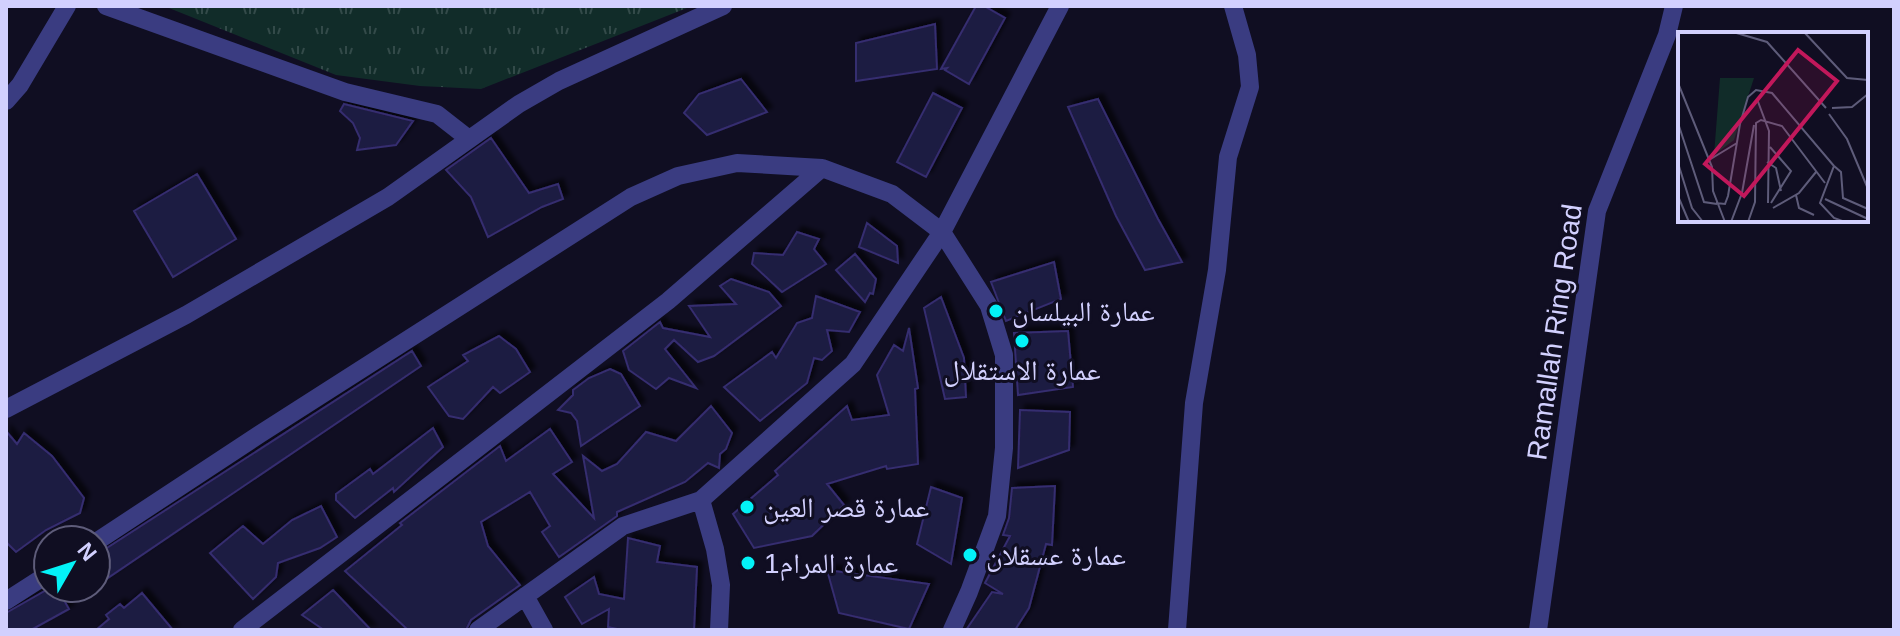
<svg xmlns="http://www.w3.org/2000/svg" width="1900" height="636" viewBox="0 0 1900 636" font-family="Arial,'Noto Naskh Arabic',sans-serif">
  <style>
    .grass { fill: url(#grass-tufts) }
    .building { fill: #1f1a43; stroke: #352d6f; stroke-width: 2; filter: url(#shadow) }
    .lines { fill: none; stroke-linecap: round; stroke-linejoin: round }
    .minor { stroke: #3a3c81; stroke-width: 18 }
    .poi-dot { fill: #03f2f7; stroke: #100e22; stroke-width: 3 }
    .labels { text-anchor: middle; stroke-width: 6; stroke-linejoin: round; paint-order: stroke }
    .poi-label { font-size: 28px; fill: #d2d0fe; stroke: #100e22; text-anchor: start }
    .street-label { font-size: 28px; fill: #d2d0fe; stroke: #100e22 }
    .inset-road { fill: none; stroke: #5e5c7a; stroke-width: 2 }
    .view { fill: #c2185b; fill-opacity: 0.15; stroke: #c2185b; stroke-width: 4 }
    .inset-edge { fill: none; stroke: #d2d0fe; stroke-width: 4 }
  </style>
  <defs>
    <pattern id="grass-tufts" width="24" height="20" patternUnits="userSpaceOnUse" patternTransform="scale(2)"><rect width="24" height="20" fill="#112c29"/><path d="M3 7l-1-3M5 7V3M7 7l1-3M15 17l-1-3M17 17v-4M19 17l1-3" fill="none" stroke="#334a49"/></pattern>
    <filter id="shadow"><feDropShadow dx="5" dy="-5" stdDeviation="2" flood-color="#0009"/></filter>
  </defs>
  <rect width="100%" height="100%" fill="#100e22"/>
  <!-- grass -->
  <path class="grass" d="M172 6H692L481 89 420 86 336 75 169 8Z"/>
  <!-- building -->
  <path class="building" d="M976 6H984L1005 18 969 84 945 70 947 68 941 69Z
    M935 24 937 69 856 81V43Z
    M741 79 767 112 707 135 684 113 699 94Z
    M933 93 962 108 926 177 897 162Z
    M1098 99 1158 219 1182 262 1145 270 1116 216 1068 107Z
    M344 104 413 121 396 145 357 150 360 138 353 123 340 111Z
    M491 138 529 193 558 184 563 199 542 207 488 237 471 197 446 170Z
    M197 174 236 239 173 277 134 211Z
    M867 223 897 246 898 263 859 247Z
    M797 232 819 239 814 249 826 264 782 292 752 264 754 253 783 255Z
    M855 254 876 279 873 294 870 293 865 302 836 270Z
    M1054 262 1061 299 1006 321 991 282Z
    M731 279 769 292 781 306 714 356 698 362 674 340 665 349 696 388 669 378 656 389 629 370 623 351 660 322 663 328 710 337 689 306 736 304 720 286Z
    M816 296 860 312 849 332 827 330 832 351 822 360 814 358 807 383 760 421 724 387 772 352 776 358 797 323 812 318Z
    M941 297 964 358 966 397 945 399 924 308Z
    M909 328 918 388 915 389 918 464 887 469 886 466 827 484 844 505 812 536 754 548 733 514 778 475 775 471 847 406 852 420 889 415 877 375 894 345 903 351Z
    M1068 331 1073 387 1018 395 1014 333Z
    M499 336 516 349 530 372 500 393 493 387 463 419 449 416 428 387 468 361 463 355Z
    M412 351 421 366 96 586V555Z
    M610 369 621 374 640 406 581 446 577 421 571 413 558 410 573 395V390L589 378Z
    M711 406 732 433 726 449 720 454 719 468 708 463 685 482 617 512V516L559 557 542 532 550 526 530 492 481 522 488 546 520 585 471 620 466 630H408L345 571 402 525 400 523 500 446 506 461 550 429 572 462 553 474 594 518 583 456 602 471 617 464 646 432 676 441Z
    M1020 410 1070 412 1069 450 1018 468Z
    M433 428 443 447 394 492 393 488 355 518 336 500V494L370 469 373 474Z
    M6 431 17 444 24 433 52 456 84 498 80 513 46 530 16 552 6 542Z
    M1055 486 1052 545 1046 544 1029 608 1015 630H966L992 592 1003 594 985 583 1010 536 1003 535 1009 518 1012 488Z
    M931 487 962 498 951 564 917 544Z
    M321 506 337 537 320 548 278 563 276 577 253 599 210 553 243 526 263 544 292 520Z
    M628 538 660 546 657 562 697 567 694 630H622L608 627 609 609 582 624 565 597 594 577 599 594 624 599Z
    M827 570 929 584 909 629 839 613Z
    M50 588H57L69 609 31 630H6V613Z
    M333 590 371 630H324L302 615Z
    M142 593 173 630H96L109 619 106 615 120 604 124 608Z"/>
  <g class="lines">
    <!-- minor -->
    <path class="minor" d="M106 6 345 92 437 114 469 139
      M6 101 20 85 67 6
      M6 409 186 315 388 197 519 104 559 81 723 6
      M701 500 715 549 721 585 719 630
      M96 542 260 434 631 197 678 176 737 163 822 168
      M525 596 544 630
      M6 601 48 574
      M242 630 668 301 822 168 892 194 942 232 989 306 1004 355V448L997 516 969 592 952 630
      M478 630 623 526 701 500 853 364 942 232 1060 6
      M1177 630 1194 403 1217 270 1228 157 1250 87 1247 55 1233 6
      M1538 630 1597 211 1667 35 1674 6"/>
  </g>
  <!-- markers -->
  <g class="poi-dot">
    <circle cx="996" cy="311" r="8"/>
    <circle cx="1022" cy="341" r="8"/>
    <circle cx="747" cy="507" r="8"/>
    <circle cx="970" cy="555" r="8"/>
    <circle cx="748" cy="563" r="8"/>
  </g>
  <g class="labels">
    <!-- poi labels -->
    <g class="poi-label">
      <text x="1012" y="321">عمارة البيلسان</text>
      <text x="1022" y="380" text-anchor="middle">عمارة الاستقلال</text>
      <text x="763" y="517">عمارة قصر العين</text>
      <text x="986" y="565">عمارة عسقلان</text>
      <text x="764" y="573">عمارة المرام1</text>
    </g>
    <!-- street labels -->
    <g class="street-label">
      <text transform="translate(1554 332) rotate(-82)" y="10">Ramallah Ring Road</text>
    </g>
  </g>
  <!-- overview -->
  <g transform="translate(1678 32)">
    <rect width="190" height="190" fill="#100e22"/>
    <path d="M42 46H76L56 108 36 123Z" fill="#112c29"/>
    <path class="inset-road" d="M55 0 89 10 148 76M126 0 169 46 190 48M0 51 34 135 35 159 47 190M79 67 91 99 90 171M154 76 174 75 190 62M151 82 169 107 190 157M0 91 26 170 39 172M92 115 113 139 93 171M31 128 59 111M89 130 98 136 103 159M0 131 14 176 25 190M118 163 121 176 136 183M0 164 11 190M147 167 190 187M38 171 47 172 50 164 62 92 70 65 78 58 94 61 156 134M95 176 121 161 138 140M53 190 64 161 76 93M70 190 77 170 78 91 83 88 104 94 147 151M167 190 156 186 142 171 156 134 163 140 165 166 190 177"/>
    <path class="view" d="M120 18 159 49 66 164 27 132Z"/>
    <rect width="190" height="190" class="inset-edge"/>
  </g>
  <!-- border -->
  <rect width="1900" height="636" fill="none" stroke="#d2d0fe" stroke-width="16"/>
  <!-- north arrow -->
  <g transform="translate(72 564) rotate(51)"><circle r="38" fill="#100e22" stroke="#5e5c7a" stroke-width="2"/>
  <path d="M0-6L14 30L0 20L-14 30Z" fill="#03f2f7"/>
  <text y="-12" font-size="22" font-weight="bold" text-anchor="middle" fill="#d2d0fe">N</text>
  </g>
</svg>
